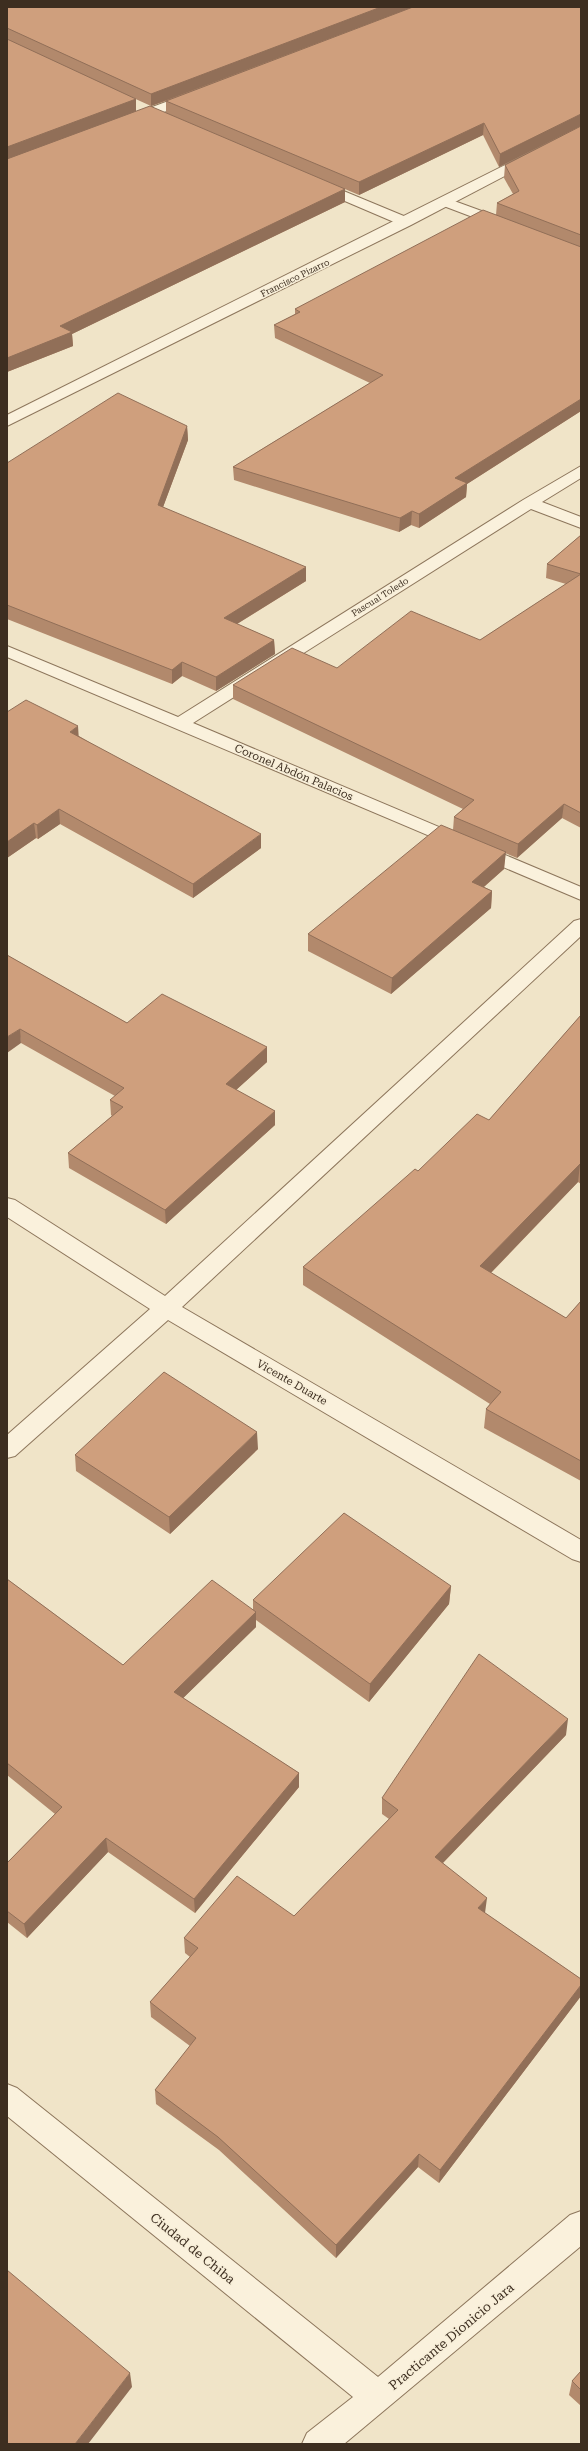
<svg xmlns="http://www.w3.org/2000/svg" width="588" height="2451" viewBox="0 0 588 2451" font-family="'Roboto Serif',serif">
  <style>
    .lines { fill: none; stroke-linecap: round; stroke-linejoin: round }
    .minor-casing { stroke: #8d765c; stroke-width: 2 }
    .tertiary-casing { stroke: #8d765c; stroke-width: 2 }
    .minor { fill: #faf1dc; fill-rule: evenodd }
    .tertiary { fill: #faf1dc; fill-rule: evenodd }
    .wall { fill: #b2896c; fill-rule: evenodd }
    .shaded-wall { fill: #916f58 }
    .building { fill: #cf9f7d; stroke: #916f58 }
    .labels { text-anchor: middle; stroke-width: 3; stroke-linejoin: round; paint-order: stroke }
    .far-street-label { font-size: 9px; fill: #3d2e20; stroke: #f7eed8 }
    .street-label { font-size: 11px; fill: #3d2e20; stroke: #f7eed8 }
    .near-street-label { font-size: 13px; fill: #3d2e20; stroke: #f7eed8 }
  </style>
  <rect width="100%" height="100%" fill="#f0e4c8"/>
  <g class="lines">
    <!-- minor casing -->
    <g class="minor-casing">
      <path id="minor" d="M193 92 199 96 198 99 135 123H125L123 120 125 117Z
        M317 180 411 219 413 222 406 226 401 225 312 187 310 184 312 181Z
        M446 198 509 221 511 224 504 228 499 227 441 205 439 202Z
        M581 466V478L542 502 581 517V528L531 509 193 723 581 887V900L7 657V646L178 717 523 500Z
        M581 919V936L182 1307 581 1540V1562L572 1559 168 1320 15 1456 7 1458V1435L150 1309 7 1217V1198L15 1200 165 1296 574 921Z
        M7 2084 17 2088 378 2377 570 2215 581 2211V2246L344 2444H302L307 2433 353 2397 7 2116Z"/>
    </g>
    <!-- tertiary casing -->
    <g class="tertiary-casing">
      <path id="tertiary" d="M581 127V136L411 225 7 426V415Z"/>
    </g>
    <!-- minor -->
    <use href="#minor" class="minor"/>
    <!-- tertiary -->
    <use href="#tertiary" class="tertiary"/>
  </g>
  <!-- wall -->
  <path class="wall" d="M7 7H581V411L467 484 466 497 419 528 411 525 399 532 234 480 233 467 370 383 275 338 274 325 295 314V309L496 215 497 203 513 194 504 178 505 165 581 126 499 167 483 135 359 195 251 149 345 189V202L72 334 73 346 7 372ZM107 86 151 106 166 101V113L136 111V99Z
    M187 426 188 440 163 507 306 581 237 624 274 640 275 654 216 691 182 676 172 684 7 619V463Z
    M581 535V828L562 818 517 858 505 853 504 869 484 887 492 891 491 908 391 994 308 951V934L453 830 454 817 463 809 233 699V685L337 668 480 640 566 584 546 578 547 564Z
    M7 712 79 736 261 848 193 898 60 824 38 839 36 838 7 858Z
    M7 955 127 1023 267 1047V1062L236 1090 275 1111V1125L166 1224 69 1168 68 1153 112 1116 111 1115 110 1100 115 1096 21 1043Z
    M581 1015V1184L578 1182 491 1273 566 1318 581 1301V1481L484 1428 486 1409 490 1404 303 1285V1267L418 1171 489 1120Z
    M258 1449 170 1534 76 1471 75 1455Z
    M7 1579 123 1665 253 1610V1600L451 1586 449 1604 369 1702 256 1620V1627L183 1698 299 1773V1787L195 1913 108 1852 27 1938 7 1922V1863L55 1814 7 1775Z
    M566 1735 443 1863 485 1913 581 1979V1996L439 2183 418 2167 336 2258 219 2150 156 2104 155 2090 190 2046 151 2017 150 2002 190 1957 185 1953 184 1938 294 1916 389 1819 382 1814V1798Z
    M581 2371V2406L569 2395 572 2381Z"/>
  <!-- shaded-wall -->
  <path class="shaded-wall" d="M381 7H413L151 106V94Z
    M136 99V112L7 160V147Z
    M581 114V126L499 167 500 154Z
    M484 123 483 135 359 195V182Z
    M345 189V202L72 334 73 346 7 372V358L60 326Z
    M581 399V411L467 484 466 497 419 528V514L455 478Z
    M187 426 188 440 159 518 158 505Z
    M412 511 411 525 399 532 400 518Z
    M306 567V581L224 632V618Z
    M274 640 275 654 216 691V677Z
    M182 662V676L172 684V670Z
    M78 726 79 741 70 732Z
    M564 804 562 818 517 858 518 844Z
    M59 809 60 824 38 839 37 825Z
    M34 823 36 838 7 858V842Z
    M261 834V848L193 898V884Z
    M506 852 504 869 471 898 472 882Z
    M492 891 491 908 391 994 392 978Z
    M20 1029 21 1043 7 1053V1037Z
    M267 1047V1062L226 1099V1084Z
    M275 1111V1125L166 1224 165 1210Z
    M580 1164 578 1182 479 1285 480 1266Z
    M257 1432 258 1449 170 1534 169 1517Z
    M451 1586 449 1604 369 1702 370 1684Z
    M256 1612V1627L175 1706 174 1692Z
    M568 1719 566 1735 434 1872 435 1857Z
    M299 1773V1787L195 1913 194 1899Z
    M106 1838 108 1852 27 1938 24 1924Z
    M487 1898 485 1913 478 1908Z
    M581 1985V1996L439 2183 440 2170Z
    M419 2154 418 2167 336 2258V2245Z
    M130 2373 132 2387 88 2444H75Z"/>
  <!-- building -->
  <path class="building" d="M7 7H381L151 94 7 28Z
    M413 7H581V114L500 154 484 123 359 182 166 101Z
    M7 39 136 99 7 147Z
    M150 106 345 189 60 326 72 332 7 358V159Z
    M581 126V235L497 203 519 191 505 165Z
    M483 210 581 247V399L455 478 467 483 419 514 412 511 400 518 233 467 383 375 274 325 300 312 295 309Z
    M118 393 187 426 158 505 306 567 224 618 274 640 216 677 182 662 172 670 7 605V463Z
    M581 535V813L564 804 518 844 454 817 474 800 233 685 292 648 337 668 411 611 480 640 581 574 547 564Z
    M26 700 78 726 70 732 261 834 193 884 59 809 37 825 34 823 7 842V712Z
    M441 825 506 852 472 882 492 891 392 978 308 934Z
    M7 955 127 1023 162 994 267 1047 226 1084 275 1111 165 1210 68 1153 123 1107 110 1100 124 1088 20 1029 7 1037Z
    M581 1015V1164H580L480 1266 566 1318 581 1301V1461L486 1409 501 1392 303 1267 415 1169 418 1171 477 1114 489 1120Z
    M164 1372 257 1432 169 1517 75 1455Z
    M344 1513 451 1586 370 1684 253 1600Z
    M7 1579 123 1665 212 1580 256 1612 174 1692 299 1773 194 1899 106 1838 24 1924 7 1911V1863L62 1807 7 1763Z
    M479 1654 568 1719 435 1857 487 1898 478 1908 581 1979V1985L440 2170 419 2154 336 2245 218 2137 155 2090 196 2038 150 2002 198 1948 184 1938 237 1876 294 1916 398 1810 382 1798Z
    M7 2270 130 2373 75 2444H7Z
    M581 2371V2390L572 2381Z"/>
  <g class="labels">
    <!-- far-street labels -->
    <g class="far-street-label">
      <text transform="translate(295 278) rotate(-26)" y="3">Francisco Pizarro</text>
      <text transform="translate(380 597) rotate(-32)" y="3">Pascual Toledo</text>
    </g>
    <!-- street labels -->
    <g class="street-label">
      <text transform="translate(294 772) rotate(23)" y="4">Coronel Abdón Palacios</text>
      <text transform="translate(292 1382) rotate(30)" y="4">Vicente Duarte</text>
    </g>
    <!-- near-street labels -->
    <g class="near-street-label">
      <text transform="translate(193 2248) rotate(39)" y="5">Ciudad de Chiba</text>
      <text transform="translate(451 2336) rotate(-40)" y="5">Practicante Dionicio Jara</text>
    </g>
  </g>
  <!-- border -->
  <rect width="588" height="2451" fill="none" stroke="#3d2e20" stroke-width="16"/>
</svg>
